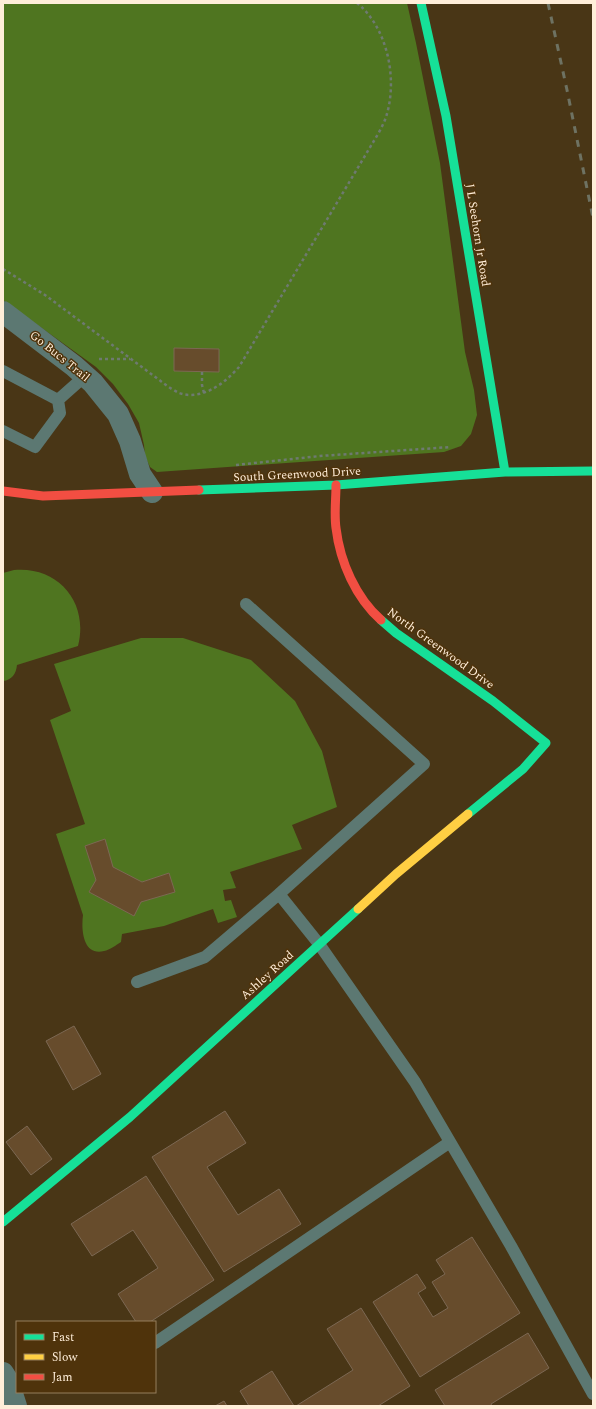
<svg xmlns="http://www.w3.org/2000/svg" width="596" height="1409" viewBox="0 0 596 1409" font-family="Spectral,serif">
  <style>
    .green { fill: #4f7520 }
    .building { fill: #674c2c; stroke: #7c6853 }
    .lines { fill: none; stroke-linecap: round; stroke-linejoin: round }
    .path { stroke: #6e7a70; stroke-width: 2.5; stroke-dasharray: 3 3; stroke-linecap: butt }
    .lane { stroke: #5c7872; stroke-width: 12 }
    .street { stroke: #5c7872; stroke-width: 22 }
    .fast { stroke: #16e098; stroke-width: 9 }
    .slow { stroke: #ffcf43; stroke-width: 9 }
    .jam { stroke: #f24e42; stroke-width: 9 }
    .rail { stroke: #6e7262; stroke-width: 3; stroke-dasharray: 7 7; stroke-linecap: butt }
    .labels { text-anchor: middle; stroke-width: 3; stroke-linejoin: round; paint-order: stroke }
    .street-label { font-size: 12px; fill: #ffeed9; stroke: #4f330b }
  </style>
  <rect width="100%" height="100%" fill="#493616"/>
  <!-- green -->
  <path class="green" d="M3 3H407L416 43 440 163 465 352 474 390 477 415 471 434 461 446 444 452 157 472 150 467 145 456 144 445 139 423 128 404 113 384 96 367 3 300Z
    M14 570C59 566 89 603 78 646L17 665C16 674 12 680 3 681V573Z
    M141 638H183L251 660 295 701 322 751 337 807 292 825 302 849 230 872 236 888 223 890 225 901 231 900 237 917 218 923 213 909 164 926 122 934 121 942C116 945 110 950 104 951 83 956 81 930 83 915L56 834 85 824 50 720 71 711 54 664Z"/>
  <!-- building -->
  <path class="building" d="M174 348 219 349V372L174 371Z
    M105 839 113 867 142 882 169 873 175 892 141 902 134 916 89 892 96 880 85 846Z
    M74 1026 101 1074 73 1090 46 1041Z
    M225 1111 246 1143 207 1167 238 1215 279 1189 301 1224 224 1272 152 1157Z
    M27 1126 52 1159 31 1175 6 1142Z
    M146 1176 214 1280 150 1322H136L118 1294 158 1268 133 1230 92 1256 71 1224Z
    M472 1237 520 1313 420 1377 373 1302 417 1274 426 1288 418 1293 433 1317 448 1308 432 1282 445 1274 436 1260Z
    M361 1308 410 1386 378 1406H296L353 1370 327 1329Z
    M528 1333 549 1368 491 1404 492 1406H445L435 1390Z
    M272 1371 294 1406H249L240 1391Z
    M224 1401 227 1406H215Z"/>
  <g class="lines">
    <!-- path -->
    <path class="path" d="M3 269 45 295 166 385C170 388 175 391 179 393 202 401 225 383 239 367L372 144C377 136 383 126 386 117 398 80 388 28 357 3
      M99 359H130
      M202 372V385L204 393
      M236 465 320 456 451 447"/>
    <!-- lane -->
    <path class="lane" d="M3 371 58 400
      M3 431 35 447 60 413 58 400 85 376
      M246 604 424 764 279 894
      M137 982 205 957 279 894 319 944 415 1082 511 1246 593 1394
      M155 1343 450 1142"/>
    <!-- street -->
    <path class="street" d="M3 312 74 366 93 383 118 414 130 441 140 474 152 492
      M3 1373 8 1381 16 1406"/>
    <!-- fast -->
    <path class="fast" d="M421 3 446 116 505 472
      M199 490 336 485 505 472 593 471
      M381 620 396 633 493 701 546 743 523 769 468 814
      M3 1222 130 1117 358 909"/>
    <!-- slow -->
    <path class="slow" d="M358 909 396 874 468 814"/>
    <!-- jam -->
    <path class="jam" d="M336 485C336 499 334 514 336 528 340 562 356 598 381 620
      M3 491 43 496 199 490"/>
    <!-- rail -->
    <path class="rail" d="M548 3 567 90 593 218"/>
  </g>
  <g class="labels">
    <!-- street labels -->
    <g class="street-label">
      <text transform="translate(478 235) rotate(81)" y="4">J L Seehorn Jr Road</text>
      <text transform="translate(60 356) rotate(39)" y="4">Go Bucs Trail</text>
      <text transform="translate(297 474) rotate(-3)" y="4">South Greenwood Drive</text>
      <text transform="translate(441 648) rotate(36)" y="4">North Greenwood Drive</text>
      <text transform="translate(267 975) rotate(-42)" y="4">Ashley Road</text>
    </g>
  </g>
  <!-- border -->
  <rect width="596" height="1409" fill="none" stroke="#ffeed9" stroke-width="8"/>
  <!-- legend -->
  <rect x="16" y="1321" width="140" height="72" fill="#4f330b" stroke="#957e5d"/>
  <rect x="24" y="1334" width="20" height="6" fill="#16e098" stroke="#957e5d"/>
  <text x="52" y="1341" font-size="12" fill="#ffeed9">Fast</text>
  <rect x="24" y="1354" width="20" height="6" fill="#ffcf43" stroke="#957e5d"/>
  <text x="52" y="1361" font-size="12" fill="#ffeed9">Slow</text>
  <rect x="24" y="1374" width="20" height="6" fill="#f24e42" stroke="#957e5d"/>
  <text x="52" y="1381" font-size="12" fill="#ffeed9">Jam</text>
</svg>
